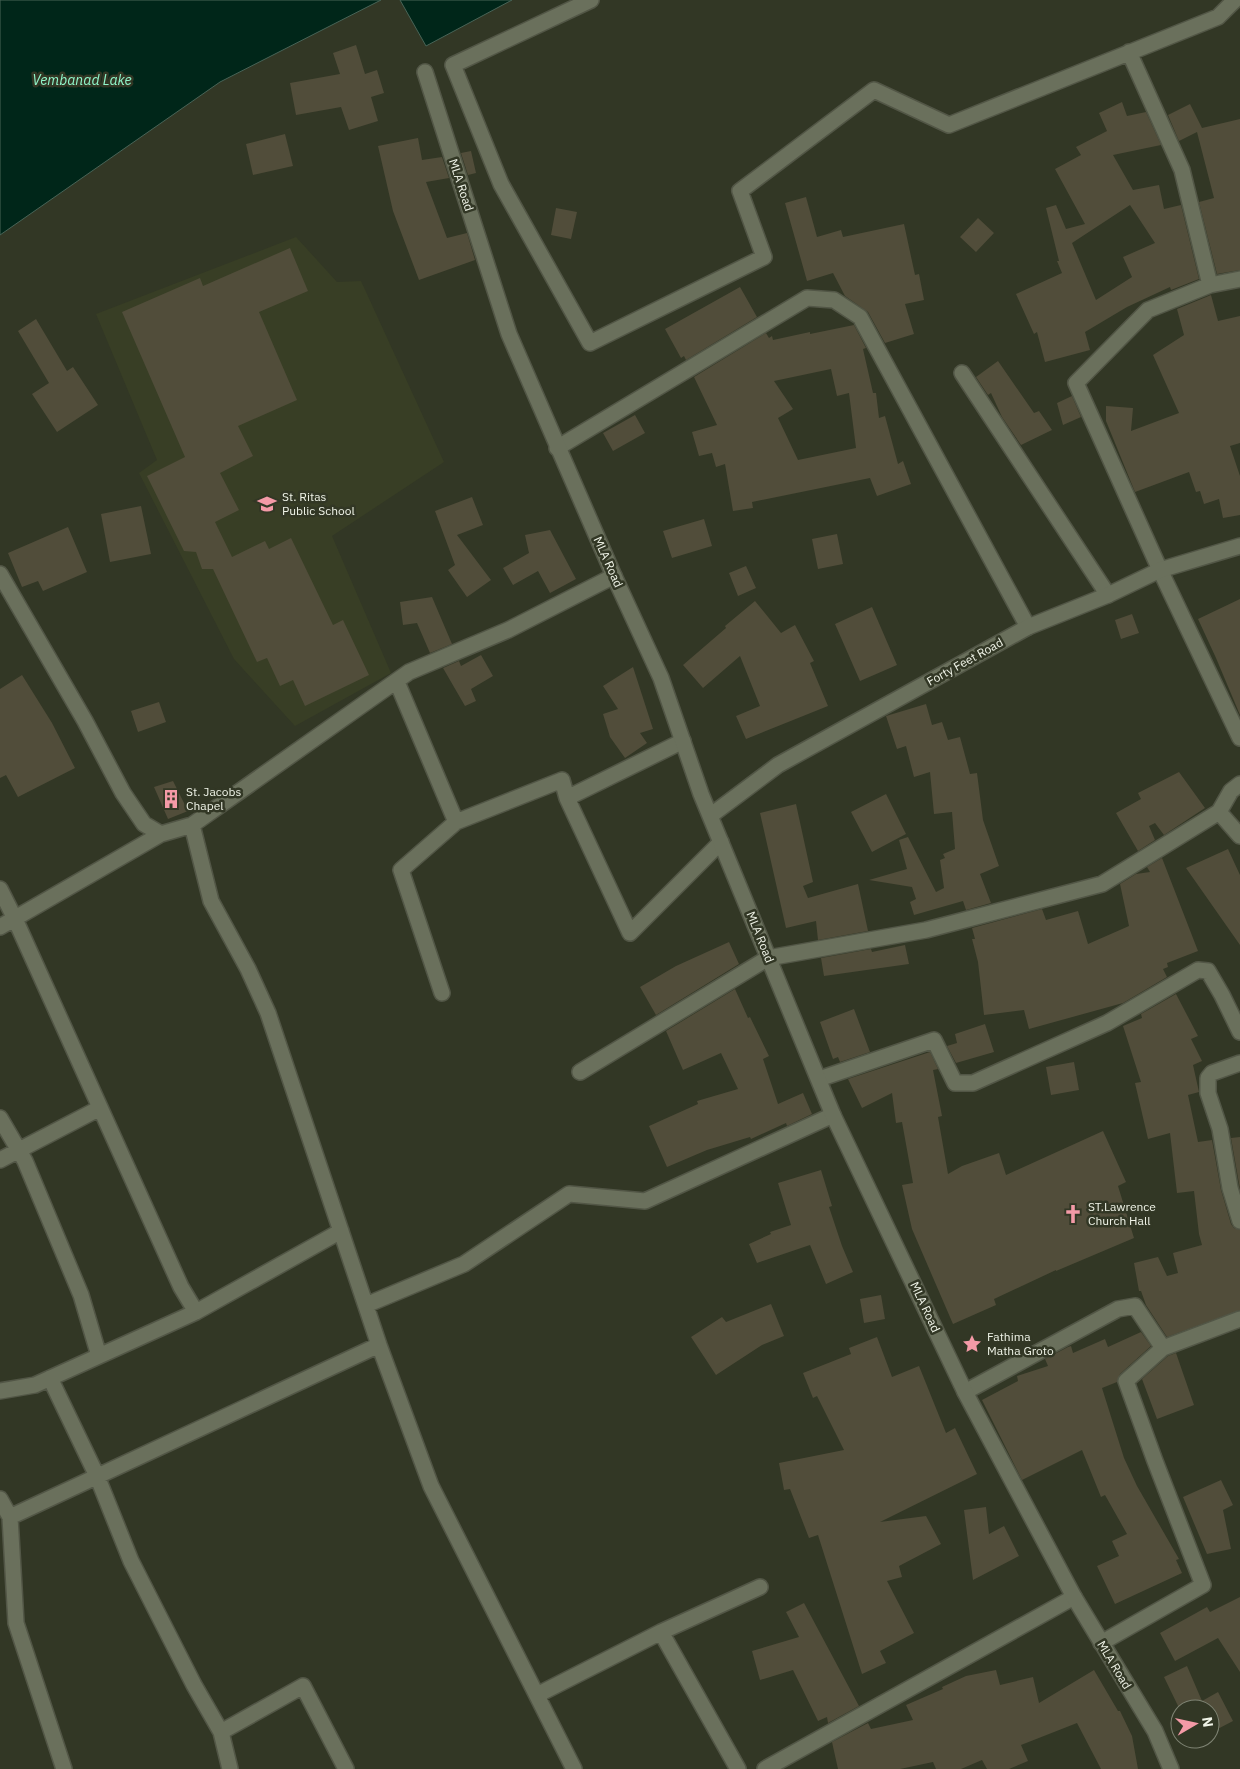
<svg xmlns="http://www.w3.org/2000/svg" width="1240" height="1769" viewBox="0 0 1240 1769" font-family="'IBM Plex Sans',sans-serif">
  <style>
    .built { fill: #383e25 }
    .water { fill: #002619; stroke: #486457 }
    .building { fill: #514d3a; fill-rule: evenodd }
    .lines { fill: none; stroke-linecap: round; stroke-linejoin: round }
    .street-casing { stroke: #525646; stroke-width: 18 }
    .secondary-casing { stroke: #525646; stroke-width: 18 }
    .street { stroke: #6a705c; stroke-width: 15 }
    .secondary { stroke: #6a705c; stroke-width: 15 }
    .labels { text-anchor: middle; stroke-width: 5; stroke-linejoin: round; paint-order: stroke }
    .street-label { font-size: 12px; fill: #f0f4e8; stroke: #323725 }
    .poi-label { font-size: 12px; fill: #f0f4e8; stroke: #323725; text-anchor: start }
    .water-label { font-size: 14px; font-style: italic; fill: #90f6ca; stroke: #323725 }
  </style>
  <rect width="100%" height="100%" fill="#323725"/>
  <!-- built -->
  <path class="built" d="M296 237 337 282 361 281 444 462 332 536 391 673 295 726 234 659 139 473 157 460 96 314Z"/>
  <!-- water -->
  <path class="water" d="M0 0H381L220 82 0 235Z
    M400 0H512L426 46Z"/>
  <!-- building -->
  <path class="building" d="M356 45 365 74 377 70 384 93 371 97 378 121 349 130 341 107 296 115 290 83 340 74 333 53Z
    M1122 102 1127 116 1146 112 1161 145 1113 155 1133 190 1159 185 1164 209 1181 205 1199 279 1171 290 1170 287 1127 307 1085 332 1090 350 1045 362 1037 332 1034 334 1016 294 1062 273 1057 261H1059L1046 208 1056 205 1066 229 1085 224 1055 169 1081 155 1076 147 1107 131 1099 113ZM1130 205 1155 243 1123 257 1132 277 1096 300 1072 243Z
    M1190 104 1202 128 1240 119V270L1217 274 1199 202 1214 198 1197 132 1179 141 1168 115Z
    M285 134 293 166 253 175 246 144Z
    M418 138 422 160 442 157 449 178 426 182 447 238 467 233 475 260 419 280 393 211 378 146Z
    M471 151 476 173 468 175 461 153Z
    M806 197 817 237 841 230 843 237 904 224 915 275 919 274 924 300 905 304 914 334 885 343 868 312 845 296 833 273 807 281 785 203Z
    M556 208 577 212 571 239 551 235Z
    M978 218 994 233 976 252 960 237Z
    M290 248 308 291 259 312 297 400 238 426 253 456 220 473 239 510 215 522 232 557 265 541 269 549 291 538 333 625 343 620 369 675 305 706 293 680 280 686 267 658 257 662 213 569H202L196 552 184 551 147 476 185 457 122 312 200 278 203 286Z
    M740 287 757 317 686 360 684 356 681 358 665 329Z
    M1211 295 1218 321 1240 316V443L1230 446 1240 476V515L1223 518 1219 499 1204 504 1200 491 1196 492 1189 472 1135 492 1106 421V406L1133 408 1131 431 1179 413 1153 355 1184 335 1177 309Z
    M36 319 67 371 73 367 98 405 57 432 32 394 49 383 18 331Z
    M854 325 866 348 863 349 873 393H876L879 418 885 416 898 464 903 461 911 484 877 496 870 478 752 502 753 508 733 511 725 464 716 467 712 453 699 456 692 432 717 425 694 377 766 333 769 338 772 336 773 340 810 332V334ZM831 369 837 396 849 393 856 448 798 460 778 418 793 409 774 381Z
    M998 361 1034 413 1039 411 1052 430 1021 445 1002 417 991 393 988 395 976 377Z
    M1072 396 1081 417 1063 425 1057 403Z
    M635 415 645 433 613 451 603 433Z
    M472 497 483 525 457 535 491 580 467 597 448 570 455 565 435 511Z
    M141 506 151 554 110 562 101 514Z
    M704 519 712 546 672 558 663 531Z
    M68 527 87 572 43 591 38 581 22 587 8 553Z
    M550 530 576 579 550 593 538 571 513 585 503 568 529 553 525 535Z
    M837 534 843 564 818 569 812 539Z
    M746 566 756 588 738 596 729 573Z
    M432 597 452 644 430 653 417 623 403 625 400 602Z
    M1240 599V715L1216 658 1198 619Z
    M755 601 781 633 795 625 814 661 810 663 828 706 746 739 736 716 760 706 740 656 703 688 683 665 726 628 725 626Z
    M872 607 897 665 860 681 835 624Z
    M1132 614 1139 633 1121 639 1115 620Z
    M481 655 493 676 471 689 476 701 465 706 443 668 459 661 461 666Z
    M633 667 653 729 640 733 647 743 625 758 610 737 603 714 618 709 603 686Z
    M22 675 52 723 75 768 18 797 6 775 0 778V689Z
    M159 702 166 722 138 732 131 711Z
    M926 704 932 725 942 722 948 740 960 737 970 774 977 773 983 820 999 866 980 874 991 903 966 910 963 901 914 915 910 902 916 899 912 887 869 880 907 869 899 840 908 837 936 892 944 888 940 860 945 858 943 854 955 849 952 812 934 814 930 772 914 777 906 746 897 749 886 716Z
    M1179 772 1205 808 1164 835 1155 823 1149 826 1155 840 1138 851 1116 813 1141 799 1138 793Z
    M173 781 188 811 168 819 154 787Z
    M886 794 906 834 872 852 851 812Z
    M796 804 813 882 803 886 808 898 858 884 868 931 818 940 816 921 786 928 760 813Z
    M1228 849 1240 875V945L1186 868Z
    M1162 858 1198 951 1167 963 1168 967 1163 969 1167 977 1123 1003 1029 1029 1024 1010 984 1015 978 962 972 939H975L972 928 1042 909 1046 920 1078 911 1088 944 1129 926 1120 884 1136 874 1150 872 1147 867Z
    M729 942 739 964 656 1015 640 987 676 966Z
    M905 945 909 964 824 976 821 958 871 949 872 952Z
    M735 989 748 1018 750 1017 769 1056 763 1059 778 1104 803 1093 812 1114 787 1126 786 1123 751 1139 750 1137 707 1150 667 1167 649 1126 698 1104 697 1101 738 1089 721 1053 683 1070 666 1031Z
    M1176 994 1198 1036 1191 1039 1202 1061 1193 1065 1199 1092 1188 1095 1198 1142 1212 1140 1221 1190 1231 1224 1234 1228 1240 1230V1310L1167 1337 1146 1305 1141 1291H1139L1134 1263 1158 1257 1167 1276 1178 1273 1173 1253 1202 1245 1199 1234 1194 1191 1177 1193 1170 1133 1148 1139 1135 1083 1141 1082 1123 1026 1142 1018 1141 1014Z
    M854 1009 870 1052 840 1062 838 1057 833 1059 820 1022Z
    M985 1024 994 1052 956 1063 947 1046 957 1043 955 1034Z
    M930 1052 938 1069 933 1070 942 1116 938 1117 948 1174 962 1166 999 1153 1006 1175 1103 1131 1126 1182 1118 1186 1134 1238 1056 1271V1270L994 1299 996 1305 953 1324 912 1229 902 1185 913 1183 902 1122 896 1123 892 1093 862 1108 848 1079Z
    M1074 1062 1079 1090 1051 1095 1046 1067Z
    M1240 1137V1189L1231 1138Z
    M821 1170 832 1206 829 1207 842 1246 853 1272 826 1284 810 1245 757 1263 749 1244 771 1234 770 1232 791 1225 778 1183Z
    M881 1295 885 1319 864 1323 860 1299Z
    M771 1304 784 1336 762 1345 716 1375 691 1337 722 1317 726 1322Z
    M1141 1332 1151 1346 1120 1374 1117 1382 1102 1388 1124 1458 1137 1486 1179 1559 1176 1560 1182 1573 1115 1604 1097 1566 1119 1556 1112 1541 1127 1534 1105 1495 1101 1497 1082 1450 1022 1480 982 1400 1018 1381 1017 1376 1048 1366 1045 1359 1068 1347 1071 1346 1073 1353 1105 1339 1108 1347Z
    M877 1337 892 1377 919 1366 946 1433 955 1428 977 1474 880 1522 926 1516 941 1544 899 1566 902 1577 887 1581 914 1633 880 1651 886 1663 862 1674 818 1535 809 1538 790 1489 784 1490 779 1463 844 1450 817 1396 813 1398 803 1373 851 1354 849 1348Z
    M1176 1353 1194 1405 1157 1419 1142 1379 1168 1356Z
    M1221 1480 1233 1505 1223 1510 1231 1549 1207 1554 1183 1497Z
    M986 1507 989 1534 1004 1526 1019 1556 973 1580 964 1510Z
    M1240 1597V1672L1218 1638 1175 1661 1160 1633 1207 1607 1210 1612Z
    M804 1603 859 1706 828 1723 827 1717 818 1721 793 1670 760 1680 752 1651 799 1637 786 1612Z
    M1187 1666 1202 1701 1218 1692 1233 1721 1210 1733V1709H1180V1710L1164 1677Z
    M996 1670 1000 1685 1033 1677 1039 1703 1094 1670 1118 1711H1120L1132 1736 1138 1769H1101L1077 1723 1021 1745 1028 1761 1009 1769H987L982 1760 961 1769H936L933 1762 900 1769H838L832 1742 868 1723 871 1729 913 1720 906 1705 943 1689 942 1687 966 1676Z"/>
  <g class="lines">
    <!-- street casing -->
    <g class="street-casing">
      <path id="street" d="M591 0 453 65 501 184 590 343 764 257 740 191 874 90 949 125 1218 17 1235 0
        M1129 52 1182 170 1210 285
        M1240 279 1210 285 1148 310 1076 383 1160 570 1240 738
        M962 373 1108 595
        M557 448 807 298 834 300 860 317 1028 627
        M0 574 85 721 123 793 144 824 161 834 192 825 409 672 508 630 614 576
        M397 682 456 822 562 780 567 798 683 741
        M567 798 630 933 721 842
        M1219 812 1240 836
        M192 825 211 901 248 969 268 1013 379 1345 431 1486 574 1769
        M0 889 15 919 181 1287 196 1312
        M0 927 161 834
        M442 993 401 870 456 822
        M1240 1063 1212 1073 1208 1078V1093L1220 1129 1230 1188 1240 1221
        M580 1072 768 958 926 930 1102 884 1219 812 1231 791 1240 784
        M819 1079 934 1040 955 1083H973L1107 1023 1198 970 1208 971 1222 995 1240 1032
        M0 1118 25 1161 81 1295 99 1356
        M0 1160 100 1108
        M366 1305 464 1264 569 1194 645 1201 833 1115
        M50 1378 97 1476 131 1561 194 1685 221 1732 303 1686 346 1769
        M0 1391 35 1385 196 1312 341 1231
        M965 1392 1118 1309 1135 1306 1163 1348 1240 1319
        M0 1499 10 1517 379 1345
        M10 1517 16 1623 64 1769
        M661 1632 738 1769
        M1101 1643 1203 1585 1155 1461 1126 1381 1163 1348
        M537 1695 661 1632 760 1587
        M221 1732 230 1769
        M765 1769 1074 1597"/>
    </g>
    <!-- secondary casing -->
    <g class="secondary-casing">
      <path id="secondary" d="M425 72 509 334 614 576 661 678 701 794 833 1115 965 1392 1074 1597 1155 1731 1171 1769
        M710 816 778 765 1028 627 1108 595 1160 570 1240 546"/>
    </g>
    <!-- street -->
    <use href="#street" class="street"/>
    <!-- secondary -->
    <use href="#secondary" class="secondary"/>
  </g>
  <!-- icons -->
  <defs>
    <g id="school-bare" transform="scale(1.5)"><path d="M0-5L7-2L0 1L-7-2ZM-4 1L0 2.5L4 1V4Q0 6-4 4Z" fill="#f49aa7" stroke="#323725" stroke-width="2.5" paint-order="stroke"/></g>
    <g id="building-bare" transform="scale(1.5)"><path d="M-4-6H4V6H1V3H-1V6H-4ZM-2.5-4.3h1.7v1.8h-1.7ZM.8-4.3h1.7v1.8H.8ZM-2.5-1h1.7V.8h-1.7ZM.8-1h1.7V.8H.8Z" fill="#f49aa7" stroke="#323725" stroke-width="2.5" paint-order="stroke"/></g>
    <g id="church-bare" transform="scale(1.5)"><path d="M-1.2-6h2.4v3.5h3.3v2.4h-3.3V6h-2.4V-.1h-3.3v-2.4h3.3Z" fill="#f49aa7" stroke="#323725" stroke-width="2.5" paint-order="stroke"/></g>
    <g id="sight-bare" transform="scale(1.5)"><path d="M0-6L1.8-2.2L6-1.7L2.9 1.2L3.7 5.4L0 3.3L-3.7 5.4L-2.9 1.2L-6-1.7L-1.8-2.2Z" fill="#f49aa7" stroke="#323725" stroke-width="2.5" paint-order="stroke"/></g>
  </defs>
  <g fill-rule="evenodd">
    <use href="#school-bare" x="267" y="504"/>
    <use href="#building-bare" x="171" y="799"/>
    <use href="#church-bare" x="1073" y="1214"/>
    <use href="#sight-bare" x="972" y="1344"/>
  </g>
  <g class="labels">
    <!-- street labels -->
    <g class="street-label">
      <text transform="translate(461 185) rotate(72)" y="4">MLA Road</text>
      <text transform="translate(608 562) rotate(66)" y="4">MLA Road</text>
      <text transform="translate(965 662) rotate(-29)" y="4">Forty Feet Road</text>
      <text transform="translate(760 937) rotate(68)" y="4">MLA Road</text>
      <text transform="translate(925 1307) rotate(65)" y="4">MLA Road</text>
      <text transform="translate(1114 1665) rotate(59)" y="4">MLA Road</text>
    </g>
    <!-- poi labels -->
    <g class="poi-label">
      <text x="282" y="501">St. Ritas<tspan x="282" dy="14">Public School</tspan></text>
      <text x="186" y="796">St. Jacobs<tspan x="186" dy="14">Chapel</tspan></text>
      <text x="1088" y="1211">ST.Lawrence<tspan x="1088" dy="14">Church Hall</tspan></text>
      <text x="987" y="1341">Fathima<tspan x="987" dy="14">Matha Groto</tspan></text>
    </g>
    <!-- water labels -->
    <g class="water-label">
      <text x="82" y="85">Vembanad Lake</text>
    </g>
  </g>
  <!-- north arrow -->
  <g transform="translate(1195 1724) rotate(81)"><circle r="24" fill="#323725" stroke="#7e8373"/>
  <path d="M0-4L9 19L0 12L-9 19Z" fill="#f49aa7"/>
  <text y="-8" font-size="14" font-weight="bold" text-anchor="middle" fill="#f0f4e8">N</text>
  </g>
</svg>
